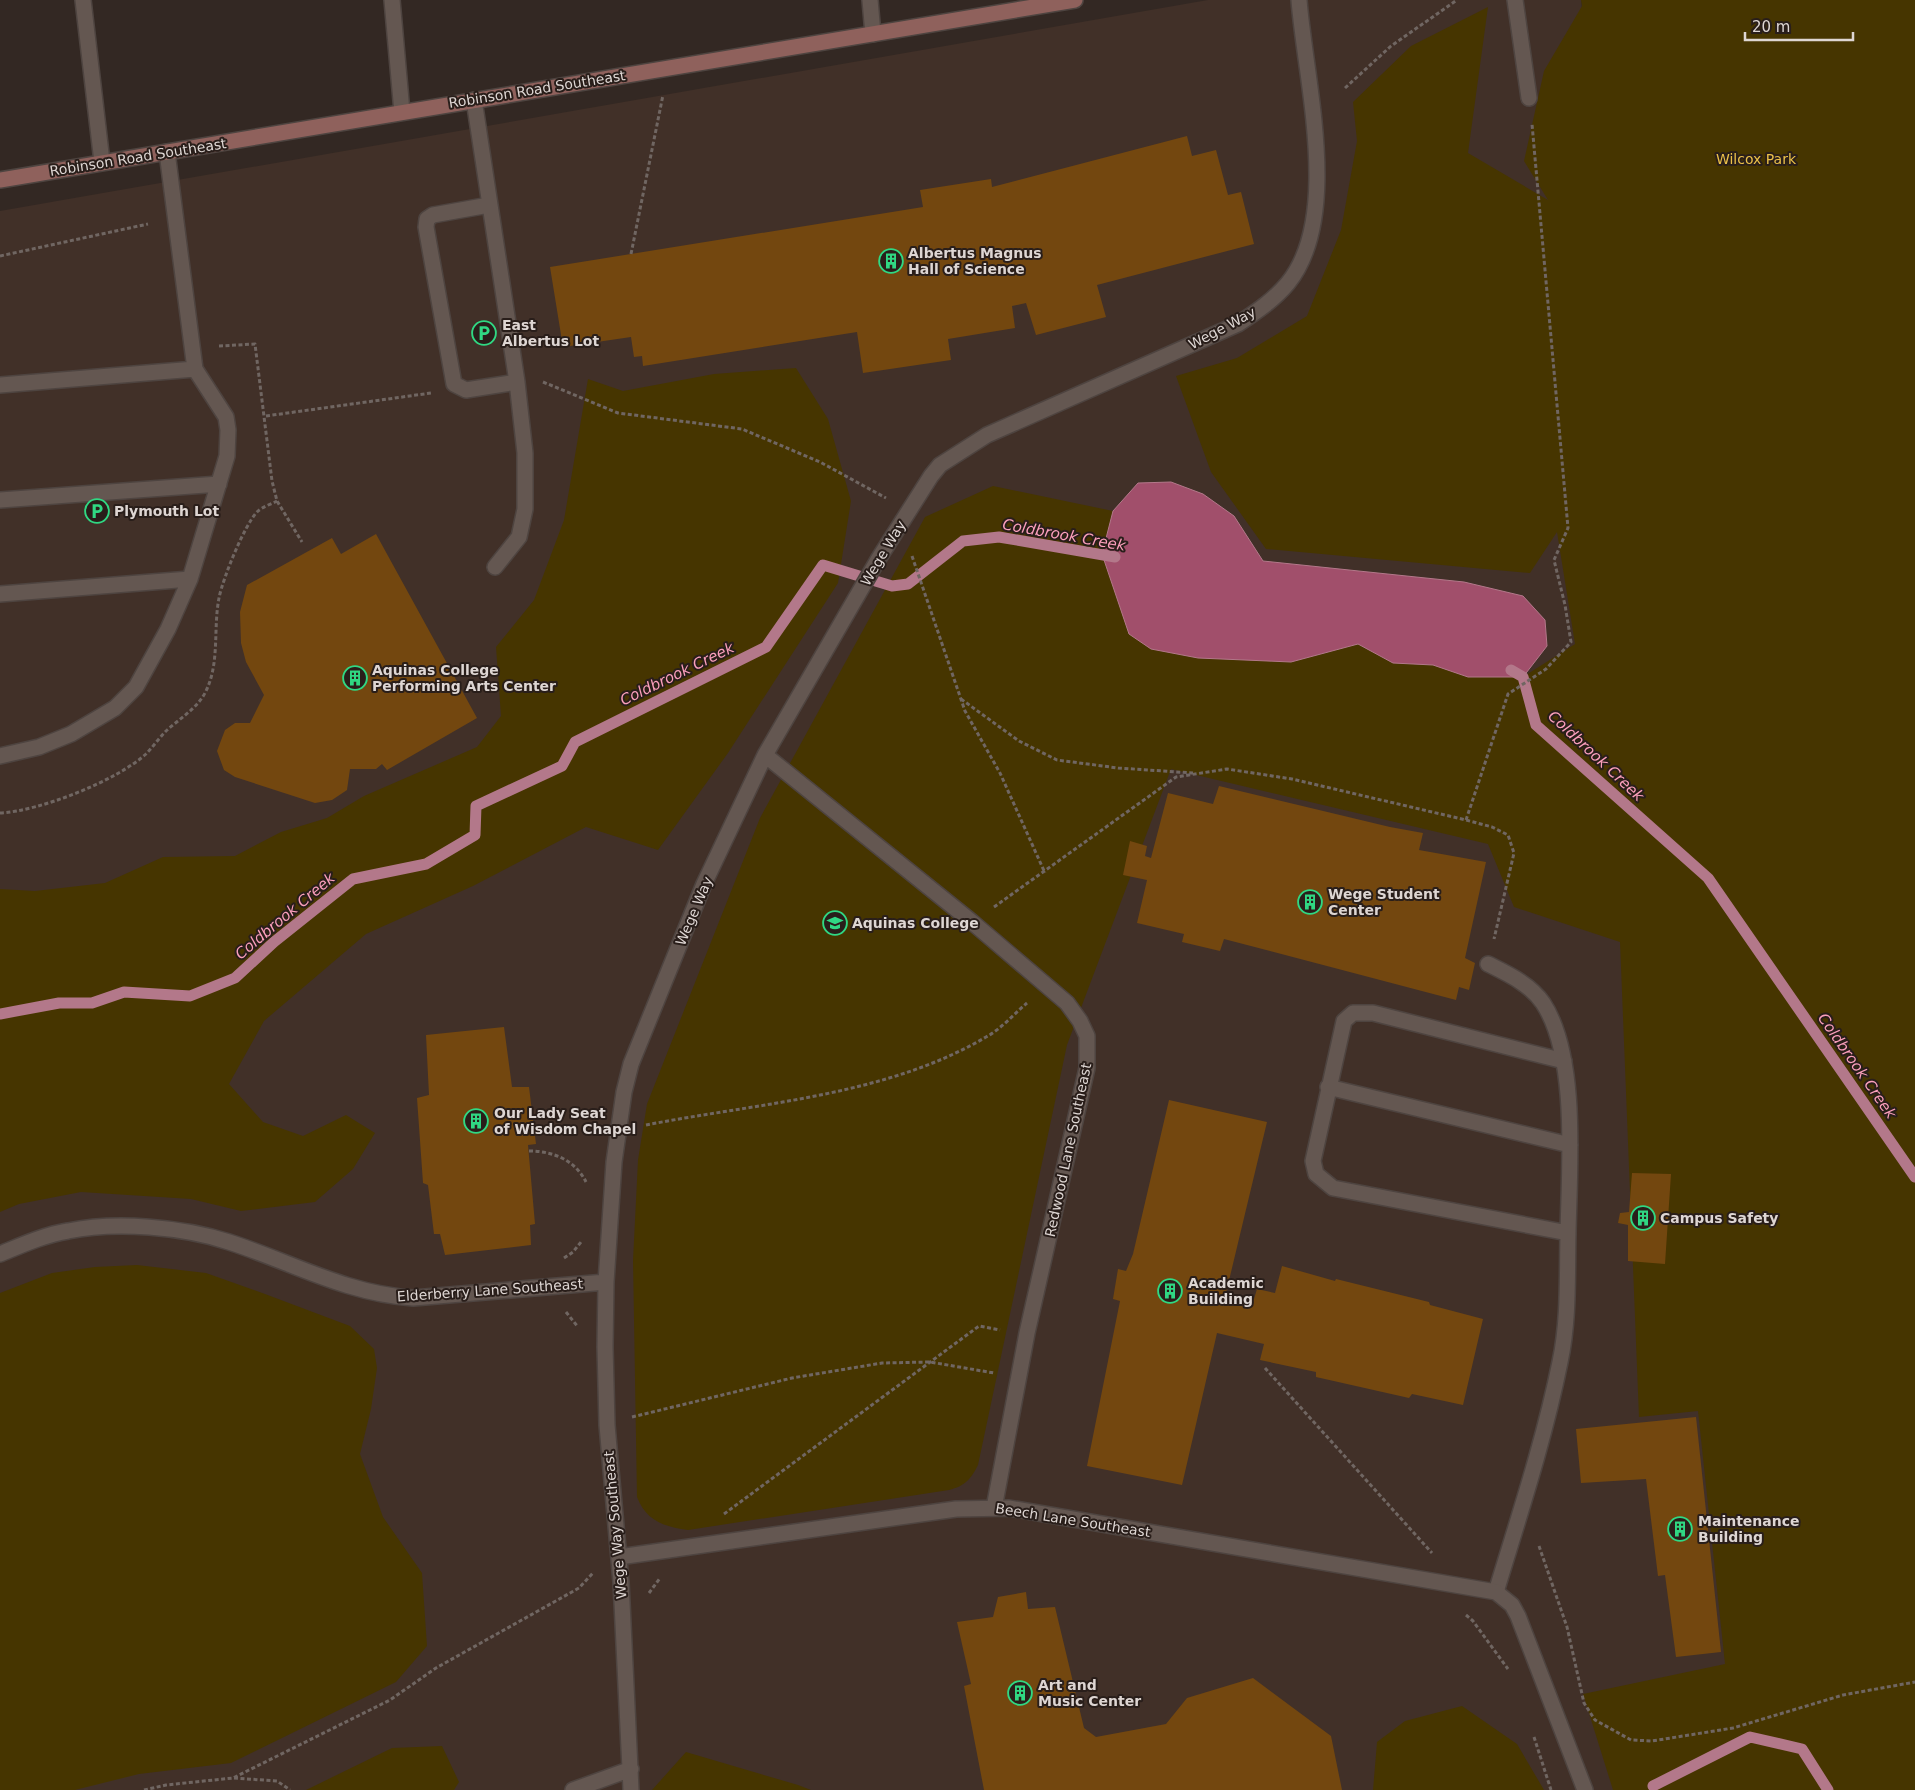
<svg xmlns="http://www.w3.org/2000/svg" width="1915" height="1790" viewBox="0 0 1915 1790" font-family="'DejaVu Sans',sans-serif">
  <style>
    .built { fill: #413028 }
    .green { fill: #463500 }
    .water { fill: #a14f6b; stroke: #b3788a }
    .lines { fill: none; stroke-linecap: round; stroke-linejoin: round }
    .stream { stroke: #b3788a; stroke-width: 11 }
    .building { fill: #73470f }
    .lane-casing { stroke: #4e4440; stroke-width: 18 }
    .street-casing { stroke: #4e4440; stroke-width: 18 }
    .secondary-casing { stroke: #4e4440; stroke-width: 18 }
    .path { stroke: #706662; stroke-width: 3; stroke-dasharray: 4 2.5; stroke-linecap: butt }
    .lane { stroke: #645751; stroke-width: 15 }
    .street { stroke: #645751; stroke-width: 15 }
    .secondary { stroke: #8f615c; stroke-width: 15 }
    .labels { text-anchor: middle; stroke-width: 4; stroke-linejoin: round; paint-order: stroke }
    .street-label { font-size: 14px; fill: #ded6d3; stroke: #291e1a }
    .park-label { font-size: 14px; fill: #ebc049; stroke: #291e1a }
    .poi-label { font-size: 14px; font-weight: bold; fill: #ded6d3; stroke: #291e1a; text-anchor: start }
    .water-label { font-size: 15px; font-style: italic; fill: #fb9fbc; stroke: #291e1a }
  </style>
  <rect width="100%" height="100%" fill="#332823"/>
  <!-- built -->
  <path class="built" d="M1208 0H1581L1742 1648 1915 1790H0V211Z"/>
  <!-- green -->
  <path class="green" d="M1581 0H1915V1790H1613L1583 1694 1725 1664 1698 1411 1639 1417 1620 942 1514 907 1488 844 1171 769 1067 1045 978 1465C971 1479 965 1486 949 1490L688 1530C665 1527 646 1521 637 1497L633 1260 638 1160 647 1104 760 818 925 517 993 486 1113 511 1102 554 1291 662 1358 644 1393 663 1433 665 1468 677H1523L1575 644 1557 532 1530 573 1266 549 1211 472 1176 376 1237 358 1307 316 1341 230 1357 141 1353 102 1411 46 1488 7 1468 153 1548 200 1524 161 1544 71 1582 6Z
    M796 368 828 419 851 501 838 583 728 753 658 850 586 827 473 886 366 934 264 1021 229 1084 263 1122 303 1136 346 1115 375 1133 353 1169 315 1202 241 1211 191 1199 81 1192 19 1204 0 1212V889L35 891 105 883 163 857 235 856 281 832 327 818 364 796 477 747 501 716 496 647 534 600 564 520 588 379 623 391 714 374Z
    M137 1265 206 1273 265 1294 350 1326 374 1349 377 1368 371 1409 360 1454 383 1517 422 1573 427 1646 396 1682 231 1763 139 1774 75 1790H0V1293L52 1273 95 1267Z
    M1462 1706 1517 1744 1544 1790H1373L1377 1742 1405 1721Z
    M442 1746 459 1782 454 1790H306L392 1748Z
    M686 1752 798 1785 811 1790H652Z"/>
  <!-- water -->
  <path class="water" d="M1171 482 1203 494 1234 516 1263 561 1464 582 1523 596 1545 620 1547 646 1523 677H1468L1433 665 1393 663 1358 644 1291 662 1198 658 1151 649 1129 634 1102 554 1113 511 1138 483Z"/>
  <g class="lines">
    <!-- stream -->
    <path class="stream" d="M1511 670 1523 677 1536 725 1708 878 1915 1177
      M0 1014 59 1003H92L124 992 190 996 235 978 274 942 353 879 426 864 475 835 476 806 562 766 575 742 766 647 823 565 892 586 908 584 963 541 999 537 1115 557
      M1653 1786 1750 1737 1802 1749 1828 1790"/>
  </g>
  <!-- building -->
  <path class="building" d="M1187 136 1192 156 1216 150 1228 195 1241 192 1254 244 1097 285 1106 317 1036 335 1026 303 1012 306 1015 328 948 339 951 360 863 373 857 332 643 366 642 356 634 357 631 337 563 347 550 267 923 207 920 190 991 179 992 187Z
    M376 534 477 718 387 770 382 764 376 769H350L347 790 332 800 315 803 235 777 224 770 217 751 225 730 235 723H250L264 695 246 662 241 643 240 612 247 585 332 538 341 554Z
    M1219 786 1390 827 1423 833 1419 850 1486 862 1465 958 1475 963 1469 990 1459 987 1456 1000 1224 939 1220 951 1182 942 1184 934 1137 923 1147 880 1123 875 1130 841 1147 846 1145 856 1151 858 1168 793 1213 804Z
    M504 1027 512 1087H529L536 1144 528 1145 535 1224 530 1225 531 1245 445 1255 440 1234H434L428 1185 423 1183 417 1098 429 1095 426 1035Z
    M1169 1100 1267 1122 1226 1293 1254 1299 1257 1289 1275 1293 1282 1266 1335 1281 1336 1279 1429 1302 1430 1305 1483 1319 1463 1405 1412 1394 1409 1398 1316 1377V1372L1260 1360 1264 1344 1217 1333 1182 1485 1087 1466 1120 1301 1113 1299 1118 1269 1126 1271 1133 1254Z
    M1632 1173 1671 1174 1665 1264 1628 1261V1225L1618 1223 1620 1213 1629 1212Z
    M1696 1417 1721 1652 1676 1657 1665 1575 1658 1576 1646 1479 1581 1483 1576 1429Z
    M1026 1592 1028 1609 1055 1607 1084 1728 1096 1737 1166 1724 1187 1698 1253 1678 1331 1736 1342 1790H984L964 1686 971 1684 957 1622 993 1617 998 1597Z"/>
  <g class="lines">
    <!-- lane casing -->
    <g class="lane-casing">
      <path id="lane" d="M83 0 102 162
        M1515 0 1529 98
        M474 100 517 382 525 453V509L519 537 495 567
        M489 205 433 215 427 219 426 227 454 384 466 390 517 382
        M0 385 195 369
        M0 500 219 484
        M0 594 190 579
        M0 756 39 747 71 734 115 708 136 687 168 629 190 579 227 456 228 430 226 417 195 369 167 152
        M1488 964C1508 974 1530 984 1543 1003 1579 1058 1569 1170 1568 1234 1567 1277 1569 1320 1560 1362 1544 1441 1519 1516 1496 1592
        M1564 1061 1373 1013H1353L1344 1021 1313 1161 1316 1174 1333 1188 1568 1233
        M1328 1087 1570 1145"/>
    </g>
    <!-- street casing -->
    <g class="street-casing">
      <path id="street" d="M392 0 402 112
        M870 0 873 34
        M765 755 972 922 1067 1003 1080 1021 1087 1036V1068L1027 1333 994 1508
        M0 1254C22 1245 44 1235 68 1231 116 1221 183 1227 229 1242 291 1262 347 1294 413 1298L606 1282
        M619 1557 956 1509 1009 1508 1496 1592 1512 1605 1518 1616 1585 1790
        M573 1790 631 1769
        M631 1790 621 1582 607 1425 605 1347 606 1282 614 1162 624 1092 631 1064 704 884 765 755 879 558 931 476 940 465 987 435 1238 324C1256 312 1274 300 1288 283 1342 216 1305 79 1299 0"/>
    </g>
    <!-- secondary casing -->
    <g class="secondary-casing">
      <path id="secondary" d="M0 180 1075 0"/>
    </g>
    <!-- path -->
    <path class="path" d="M1345 88 1391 46 1457 0
      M631 254 663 95
      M0 256 148 224
      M219 346 255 344 272 481 277 501 302 542
      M543 382 618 413 742 429 820 462 886 498
      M266 416 431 393
      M912 556 965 711 1000 773 1045 873
      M961 699 1019 741 1057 760 1118 768 1193 773
      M0 813C40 811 116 781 146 754 153 747 159 738 166 731 179 719 198 708 206 691 220 662 213 629 219 598 223 578 244 526 257 512 262 507 271 504 277 501
      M1466 820 1508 694 1546 669 1571 642 1565 605 1554 560 1568 528 1532 124
      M994 907 1176 777 1227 769 1292 779 1466 820 1492 827 1508 835 1514 853 1494 939
      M646 1125C759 1103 886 1096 986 1037 1001 1029 1014 1014 1027 1003
      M529 1151C553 1151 575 1160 586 1182
      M564 1258 573 1252 581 1242
      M566 1312 578 1327
      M1265 1368 1432 1553
      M632 1417 792 1378 882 1363 930 1362 994 1373
      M724 1514 979 1326 1000 1330
      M1539 1546 1567 1627 1584 1703 1595 1720 1631 1740 1652 1741 1733 1728 1843 1695 1915 1682
      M649 1593 660 1578
      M1466 1615 1473 1621 1508 1669
      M1534 1737 1551 1790
      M234 1778 277 1781 290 1790
      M144 1790 166 1785 233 1778 390 1700 436 1668 579 1588 593 1573"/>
    <!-- lane -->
    <use href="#lane" class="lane"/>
    <!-- street -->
    <use href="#street" class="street"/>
    <!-- secondary -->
    <use href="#secondary" class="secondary"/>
  </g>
  <!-- icons -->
  <defs>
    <g id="building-ring" transform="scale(1.25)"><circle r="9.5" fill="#291e1a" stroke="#30d883" stroke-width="1.5"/><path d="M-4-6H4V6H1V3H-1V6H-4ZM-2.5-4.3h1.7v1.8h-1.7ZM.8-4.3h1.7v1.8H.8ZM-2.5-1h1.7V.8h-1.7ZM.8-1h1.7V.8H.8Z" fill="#30d883"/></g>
    <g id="parking-ring" transform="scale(1.25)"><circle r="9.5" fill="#291e1a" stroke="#30d883" stroke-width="1.5"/><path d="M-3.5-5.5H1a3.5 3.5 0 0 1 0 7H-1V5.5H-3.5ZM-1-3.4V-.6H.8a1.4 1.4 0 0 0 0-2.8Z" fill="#30d883"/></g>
    <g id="university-ring" transform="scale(1.25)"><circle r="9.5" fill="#291e1a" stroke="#30d883" stroke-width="1.5"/><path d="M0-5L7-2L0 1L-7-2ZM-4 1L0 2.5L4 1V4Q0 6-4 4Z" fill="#30d883"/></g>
  </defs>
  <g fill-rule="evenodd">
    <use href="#building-ring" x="891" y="261"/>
    <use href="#parking-ring" x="484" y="333"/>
    <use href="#parking-ring" x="97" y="511"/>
    <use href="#building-ring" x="355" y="678"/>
    <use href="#building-ring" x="1310" y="902"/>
    <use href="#university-ring" x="835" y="923"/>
    <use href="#building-ring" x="476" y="1121"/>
    <use href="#building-ring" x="1643" y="1218"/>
    <use href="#building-ring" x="1170" y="1291"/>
    <use href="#building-ring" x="1680" y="1529"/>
    <use href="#building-ring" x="1020" y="1693"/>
  </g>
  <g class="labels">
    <!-- street labels -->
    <g class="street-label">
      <text transform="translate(537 89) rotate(-9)" y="5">Robinson Road Southeast</text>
      <text transform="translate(138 157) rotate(-9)" y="5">Robinson Road Southeast</text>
      <text transform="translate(1222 328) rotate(-28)" y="5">Wege Way</text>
      <text transform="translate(883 553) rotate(-59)" y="5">Wege Way</text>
      <text transform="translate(694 911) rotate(-67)" y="5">Wege Way</text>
      <text transform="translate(1068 1150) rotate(-78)" y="5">Redwood Lane Southeast</text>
      <text transform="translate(490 1290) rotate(-4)" y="5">Elderberry Lane Southeast</text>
      <text transform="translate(1073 1520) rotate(9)" y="5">Beech Lane Southeast</text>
      <text transform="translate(615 1525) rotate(-95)" y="5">Wege Way Southeast</text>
    </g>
    <!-- park labels -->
    <g class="park-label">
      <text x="1756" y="164">Wilcox Park</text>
    </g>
    <!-- poi labels -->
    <g class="poi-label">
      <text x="908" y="258">Albertus Magnus<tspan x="908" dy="16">Hall of Science</tspan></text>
      <text x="502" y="330">East<tspan x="502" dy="16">Albertus Lot</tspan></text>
      <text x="114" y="516">Plymouth Lot</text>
      <text x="372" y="675">Aquinas College<tspan x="372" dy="16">Performing Arts Center</tspan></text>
      <text x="1328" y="899">Wege Student<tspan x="1328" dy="16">Center</tspan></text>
      <text x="852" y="928">Aquinas College</text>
      <text x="494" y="1118">Our Lady Seat<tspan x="494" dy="16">of Wisdom Chapel</tspan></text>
      <text x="1660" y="1223">Campus Safety</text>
      <text x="1188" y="1288">Academic<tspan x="1188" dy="16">Building</tspan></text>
      <text x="1698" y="1526">Maintenance<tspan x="1698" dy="16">Building</tspan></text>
      <text x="1038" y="1690">Art and<tspan x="1038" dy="16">Music Center</tspan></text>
    </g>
    <!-- water labels -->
    <g class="water-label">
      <text transform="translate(1064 535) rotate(10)" y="5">Coldbrook Creek</text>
      <text transform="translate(677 674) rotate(-26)" y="5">Coldbrook Creek</text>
      <text transform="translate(1596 756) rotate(43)" y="5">Coldbrook Creek</text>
      <text transform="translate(285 916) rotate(-40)" y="5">Coldbrook Creek</text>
      <text transform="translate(1857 1066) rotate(55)" y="5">Coldbrook Creek</text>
    </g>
  </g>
  <!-- scale -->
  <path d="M1745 32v8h108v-8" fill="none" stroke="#ded6d3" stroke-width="2.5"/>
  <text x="1752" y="32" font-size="15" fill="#ded6d3" stroke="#291e1a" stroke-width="4" paint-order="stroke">20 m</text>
</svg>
